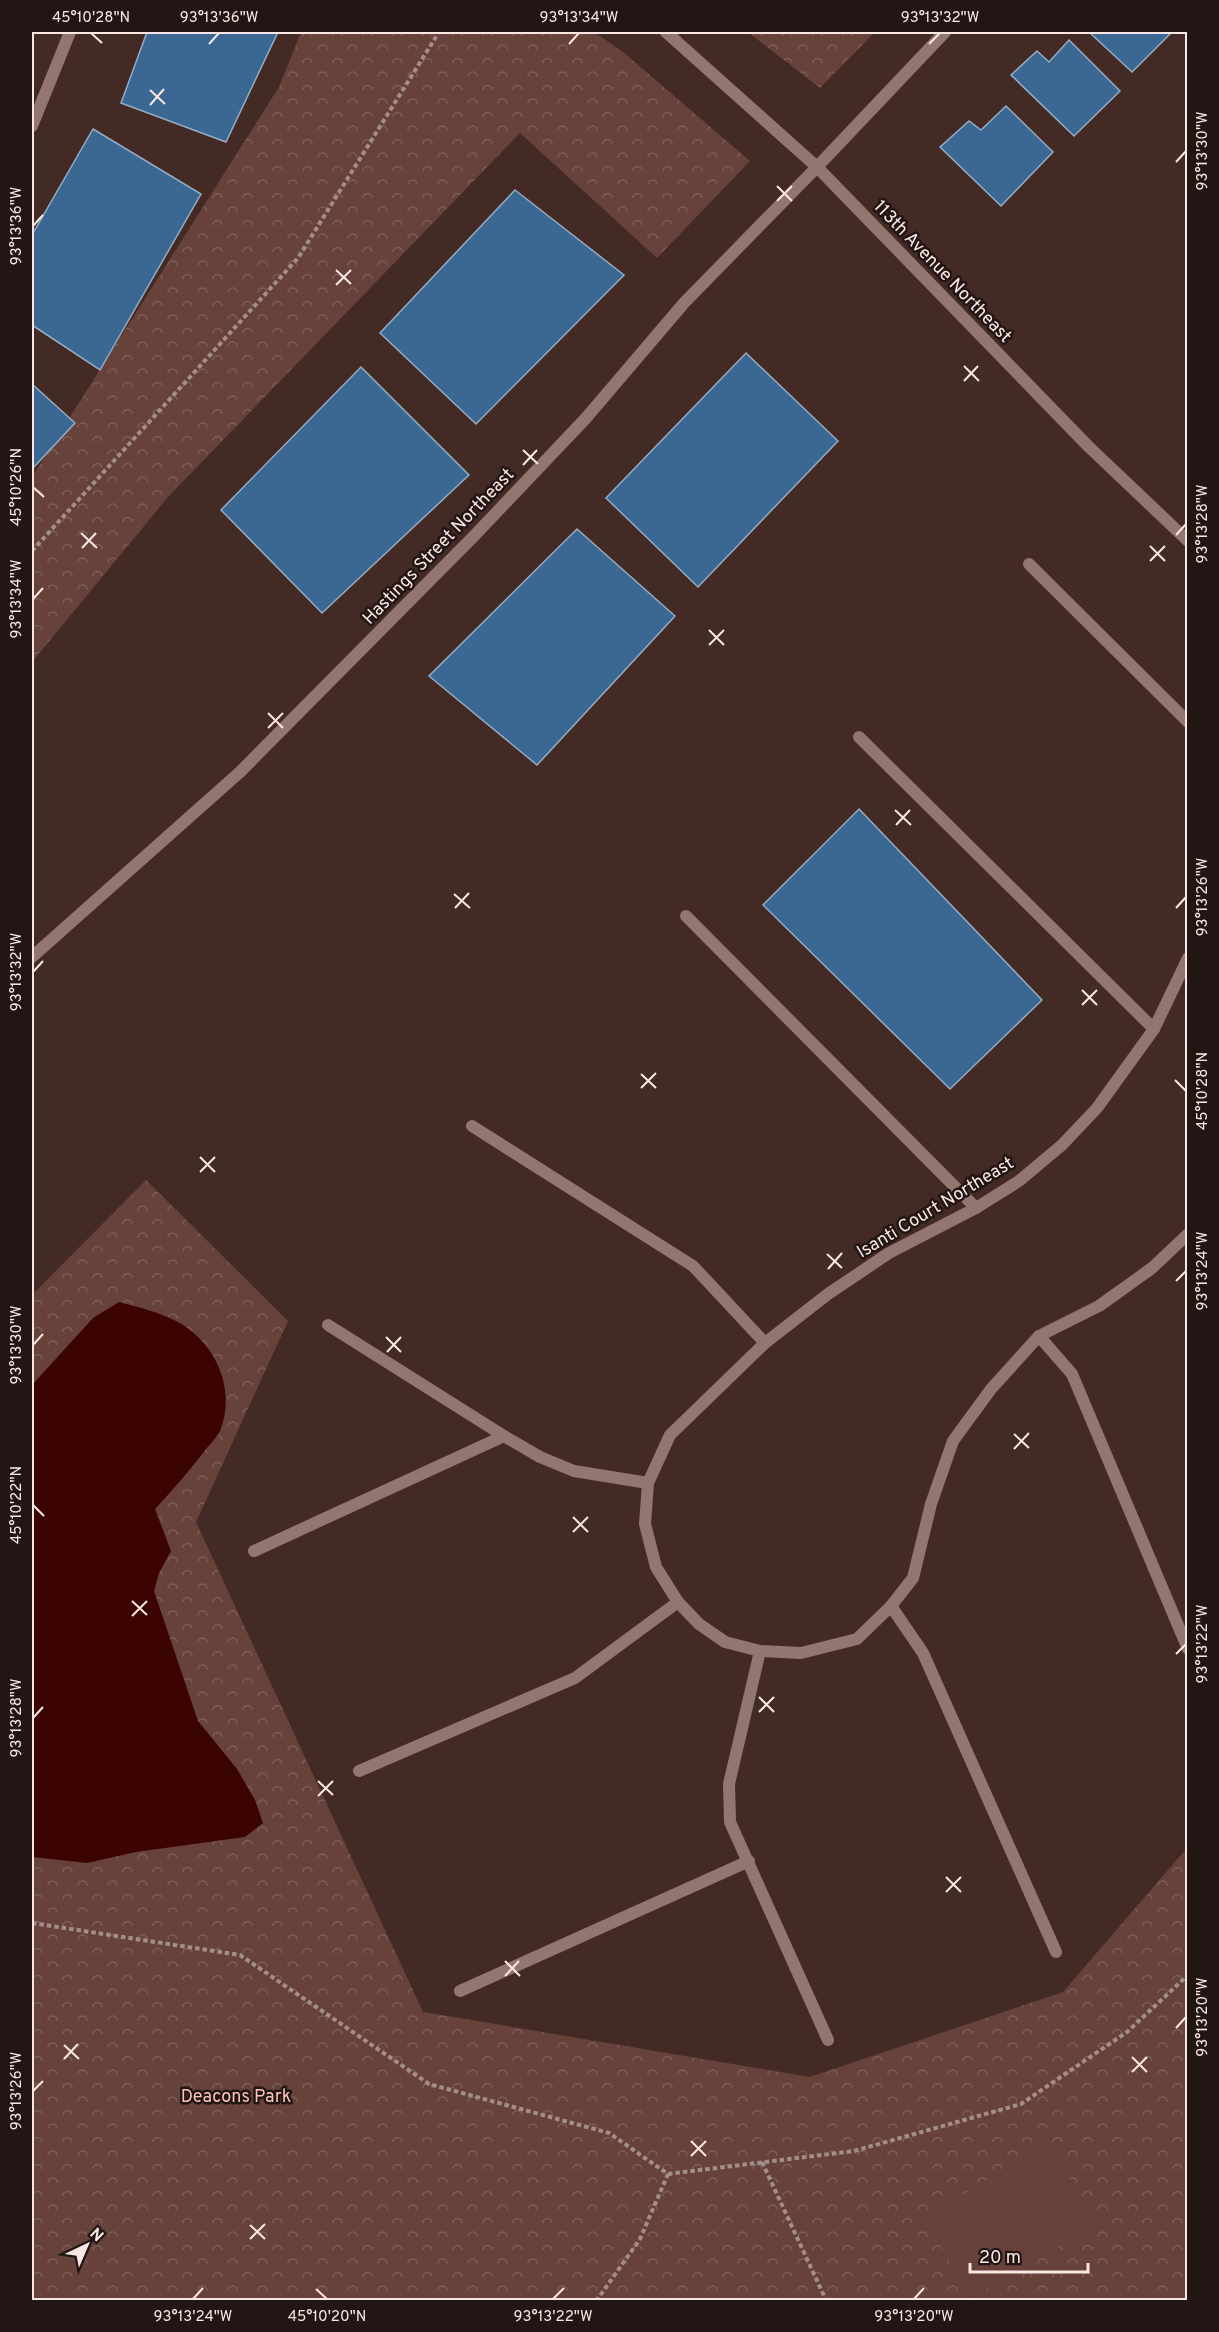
<svg xmlns="http://www.w3.org/2000/svg" width="1219" height="2332" viewBox="0 0 1219 2332" font-family="Overpass,sans-serif">
  <style>
    .park { fill: url(#park-crowns) }
    .garden { fill: #67423b }
    .water { fill: #3c0401 }
    .building { fill: #3a6893; stroke: #96acc3; stroke-width: 1.5 }
    .lines { fill: none; stroke-linecap: round; stroke-linejoin: round }
    .path { stroke: #a48e8a; stroke-width: 4; stroke-dasharray: 4.5 3; stroke-linecap: butt }
    .service { stroke: #947670; stroke-width: 12 }
    .minor { stroke: #947670; stroke-width: 12 }
    .ticks { fill: none; stroke: #fae7e4; stroke-width: 2 }
    .labels { text-anchor: middle; stroke-width: 5; stroke-linejoin: round; paint-order: stroke }
    .street-label { font-size: 18px; fill: #fae7e4; stroke: #221614 }
    .park-label { font-size: 18px; fill: #ffc4b9; stroke: #221614 }
    .neatline { fill: none; stroke: #fae7e4; stroke-width: 2 }
    .ticks-label { font-size: 15px; text-anchor: middle; fill: #fae7e4 }
  </style>
  <defs>
    <pattern id="park-crowns" width="20" height="18" patternUnits="userSpaceOnUse" patternTransform="scale(1.5)"><rect width="20" height="18" fill="#67423b"/><path d="M2 6a3 3 0 1 1 6 0M12 15a3 3 0 1 1 6 0" fill="none" stroke="#7e5d57"/></pattern>
  </defs>
  <rect width="100%" height="100%" fill="#442a25"/>
  <!-- park -->
  <path class="park" d="M301 32H594L623 52 750 161 657 258 520 133 168 497 32 662V477L279 87Z
    M748 32H875L820 88Z
    M146 1180 288 1321 196 1522 423 2012 810 2077 1063 1992 1187 1848V2300H32V1295Z"/>
  <!-- garden -->
  <path class="garden" d="M1049 2143 1097 2224 971 2298 924 2218Z"/>
  <!-- water -->
  <path class="water" d="M119 1302C138 1307 158 1312 176 1321 215 1341 237 1389 220 1431 217 1437 210 1444 206 1449 190 1470 173 1490 155 1509L171 1551 159 1573 154 1591 198 1721 237 1769 255 1800 263 1823 245 1837 136 1852 87 1863 32 1857V1385L93 1318Z"/>
  <!-- building -->
  <path class="building" d="M147 32H278L226 142 121 103Z
    M1089 32H1172L1132 72Z
    M1069 40 1120 91 1074 136 1011 75 1037 51 1049 62Z
    M1006 106 1053 152 1001 206 940 147 969 121 981 130Z
    M93 129 201 194 100 370 32 325V235Z
    M515 190 624 275 476 424 380 333Z
    M746 353 838 441 698 587 606 498Z
    M361 367 469 475 322 613 221 510Z
    M32 384 75 423 32 469Z
    M577 529 675 616 537 765 429 676Z
    M859 809 1042 1000 950 1089 763 905Z"/>
  <g class="lines">
    <!-- path -->
    <path class="path" d="M32 551 298 258 439 32
      M32 1923 240 1955 429 2084 609 2133 668 2174 640 2239 597 2300
      M762 2162 826 2300
      M668 2174 854 2151 1021 2104 1127 2032 1188 1975"/>
    <!-- service -->
    <path class="service" d="M1029 564 1188 722
      M859 737 1154 1029
      M686 916 976 1208
      M472 1126 693 1266 765 1343
      M328 1325 504 1436 540 1457 574 1471 648 1483
      M1039 1336 1072 1374 1188 1649
      M254 1551 504 1436
      M891 1606 923 1653 1056 1952
      M760 1651 729 1784 730 1822 828 2040
      M359 1771 575 1678 678 1602
      M460 1991 749 1861"/>
    <!-- minor -->
    <path class="minor" d="M666 32 817 167 1088 446 1188 541
      M32 126 70 32
      M32 957 240 772 474 536 586 418 684 303 817 167 945 32
      M1188 958 1154 1029 1097 1108 1062 1145 1019 1181 976 1208 889 1253 828 1294 765 1343 670 1435 648 1483 645 1524 656 1567 678 1602 699 1624 725 1642 760 1651 801 1653 857 1639 891 1606 913 1578 931 1504 953 1441 991 1389 1039 1336 1099 1306 1152 1268 1188 1234"/>
  </g>
  <!-- ticks -->
  <path class="ticks" d="M91 33 102 43M209 44 219 33M569 44 579 33M929 44 940 33M150 90 165 104M150 105 164 89M1176 162 1186 151M777 186 792 201M777 201 792 186M33 226 43 215M336 270 351 284M336 285 351 270M964 366 979 381M964 381 978 366M523 450 538 464M523 465 537 450M33 487 44 497M81 533 97 548M1176 535 1186 524M1150 546 1165 561M82 548 96 533M1150 561 1165 546M33 599 43 588M709 630 724 645M709 645 724 630M268 713 283 728M268 728 283 713M895 810 911 825M896 825 910 810M454 894 470 908M455 908 469 893M1176 908 1186 897M33 972 43 961M1082 990 1097 1005M1082 1005 1097 990M641 1074 656 1088M1175 1080 1186 1091M641 1088 656 1073M200 1157 215 1172M200 1172 215 1157M827 1254 842 1268M828 1269 842 1253M1176 1281 1186 1271M386 1337 401 1352M33 1345 43 1334M387 1352 401 1337M1014 1434 1029 1448M1014 1449 1029 1433M33 1505 44 1516M573 1517 588 1532M573 1532 588 1517M132 1601 147 1615M132 1616 147 1601M1176 1654 1186 1644M759 1697 774 1712M759 1712 774 1697M33 1718 43 1707M318 1781 333 1795M318 1796 333 1781M946 1877 961 1892M946 1892 961 1877M505 1961 520 1976M505 1976 519 1961M1176 2028 1186 2017M64 2045 79 2059M1132 2057 1147 2072M64 2059 78 2044M1132 2072 1147 2057M33 2091 43 2081M691 2141 706 2156M691 2156 706 2141M250 2225 265 2239M250 2239 265 2224M316 2289 327 2299M193 2299 203 2288M553 2299 564 2288M914 2299 924 2288"/>
  <g class="labels">
    <!-- street labels -->
    <g class="street-label">
      <text transform="translate(943 271) rotate(46)" y="6">113th Avenue Northeast</text>
      <text transform="translate(438 546) rotate(-46)" y="6">Hastings Street Northeast</text>
      <text transform="translate(935 1207) rotate(-31)" y="6">Isanti Court Northeast</text>
    </g>
    <!-- park labels -->
    <g class="park-label">
      <text x="236" y="2102">Deacons Park</text>
    </g>
  </g>
  <!-- border -->
  <rect width="1219" height="2332" fill="none" stroke="#221614" stroke-width="66"/>
  <!-- north arrow -->
  <g transform="translate(87 2245) rotate(44)" stroke="#221614" stroke-width="4.5" paint-order="stroke">
  <path d="M0-4.5L10 22L0 15L-10 22Z" fill="#fae7e4"/>
  <text y="-9" font-size="16" font-weight="bold" text-anchor="middle" fill="#fae7e4">N</text>
  </g>
  <!-- scale -->
  <path d="M970 2263v9h118v-9" fill="none" stroke="#fae7e4" stroke-width="3"/>
  <text x="979" y="2263" font-size="18" fill="#fae7e4" stroke="#221614" stroke-width="4.5" paint-order="stroke">20 m</text>
  <rect x="33" y="33" width="1153" height="2266" class="neatline"/>
  <g class="ticks-label">
    <text x="91" y="22">45°10'28"N</text>
    <text x="219" y="22">93°13'36"W</text>
    <text x="579" y="22">93°13'34"W</text>
    <text x="940" y="22">93°13'32"W</text>
    <text transform="translate(1202 151) rotate(-90)" y="5">93°13'30"W</text>
    <text transform="translate(16 226) rotate(-90)" y="5">93°13'36"W</text>
    <text transform="translate(16 487) rotate(-90)" y="5">45°10'26"N</text>
    <text transform="translate(1202 524) rotate(-90)" y="5">93°13'28"W</text>
    <text transform="translate(16 599) rotate(-90)" y="5">93°13'34"W</text>
    <text transform="translate(1202 897) rotate(-90)" y="5">93°13'26"W</text>
    <text transform="translate(16 972) rotate(-90)" y="5">93°13'32"W</text>
    <text transform="translate(1202 1091) rotate(-90)" y="5">45°10'28"N</text>
    <text transform="translate(1202 1271) rotate(-90)" y="5">93°13'24"W</text>
    <text transform="translate(16 1345) rotate(-90)" y="5">93°13'30"W</text>
    <text transform="translate(16 1505) rotate(-90)" y="5">45°10'22"N</text>
    <text transform="translate(1202 1644) rotate(-90)" y="5">93°13'22"W</text>
    <text transform="translate(16 1718) rotate(-90)" y="5">93°13'28"W</text>
    <text transform="translate(1202 2017) rotate(-90)" y="5">93°13'20"W</text>
    <text transform="translate(16 2091) rotate(-90)" y="5">93°13'26"W</text>
    <text x="193" y="2321">93°13'24"W</text>
    <text x="327" y="2321">45°10'20"N</text>
    <text x="553" y="2321">93°13'22"W</text>
    <text x="914" y="2321">93°13'20"W</text>
  </g>
</svg>
